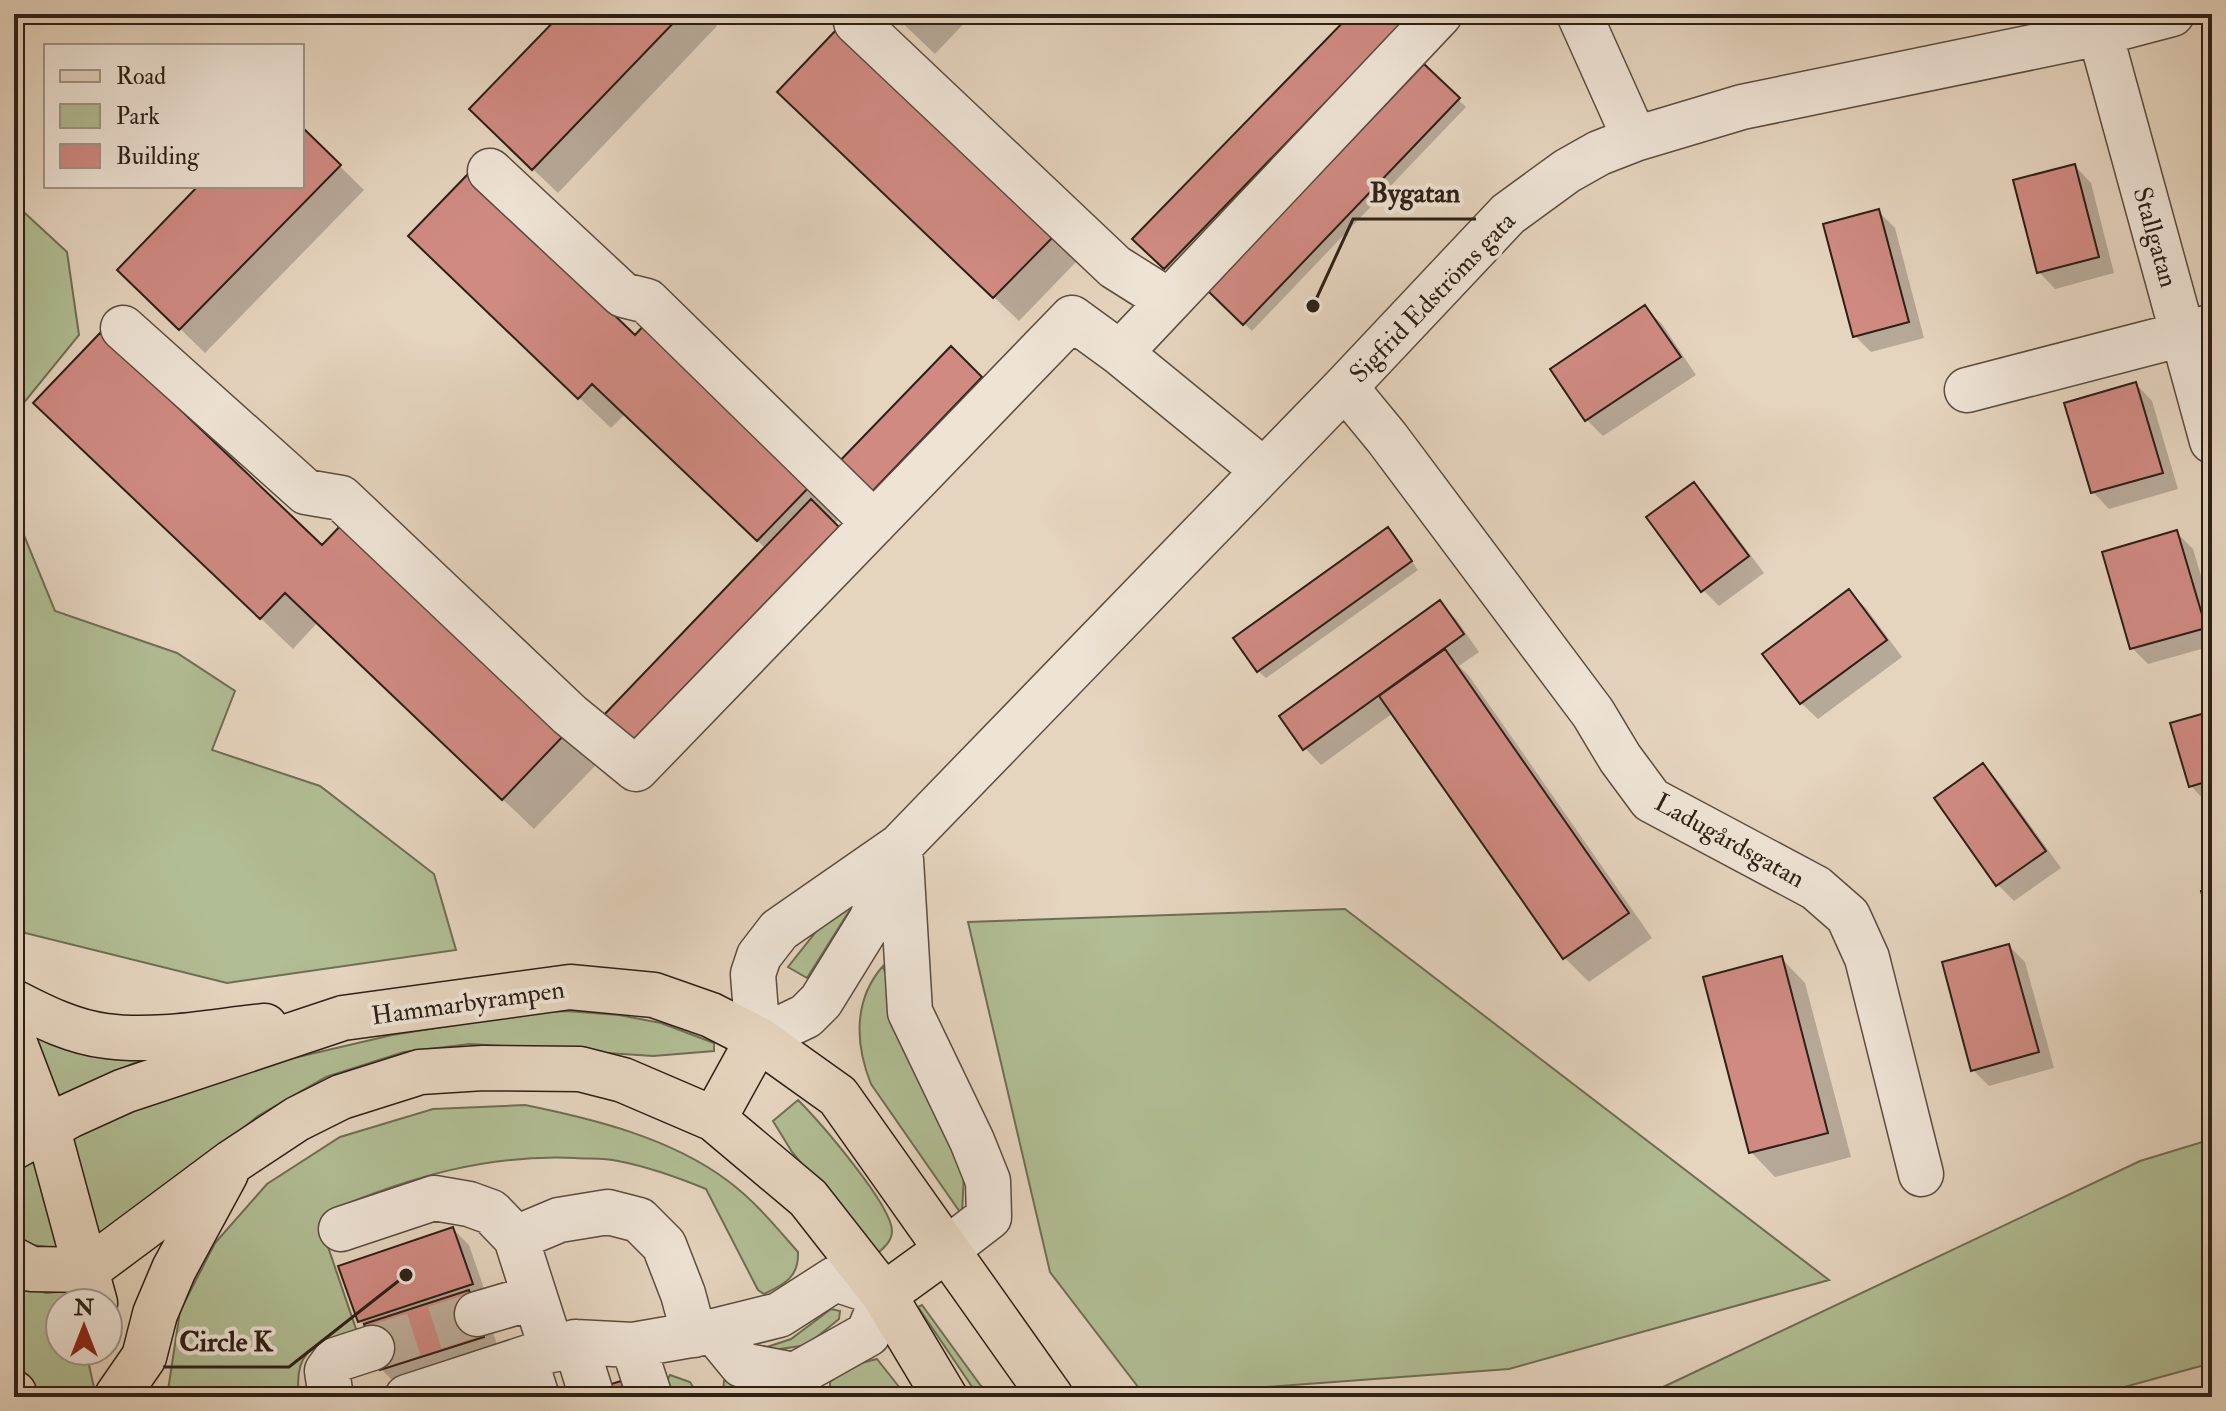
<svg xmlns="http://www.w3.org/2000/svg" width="2226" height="1411" viewBox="0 0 2226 1411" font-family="'IM FELL Double Pica',serif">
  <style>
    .green { fill: #b1bd94; stroke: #6f6e54; stroke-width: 2 }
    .shadow { fill: #0003 }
    .building { fill: #d08a82; stroke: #2d2015; stroke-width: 2 }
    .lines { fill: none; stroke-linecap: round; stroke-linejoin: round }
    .minor-tunnel { stroke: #c0b09c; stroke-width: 44; stroke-dasharray: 44 22; stroke-linecap: butt }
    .minor-casing { stroke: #5b4d3f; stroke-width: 47 }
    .major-casing { stroke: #2d2015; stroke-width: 47 }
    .minor { stroke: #eee3d5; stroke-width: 44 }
    .major { stroke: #e5d4be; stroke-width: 44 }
    .labels { text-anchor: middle; stroke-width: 8; stroke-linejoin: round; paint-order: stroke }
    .street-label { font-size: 26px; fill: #2d2015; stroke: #eee3d5 }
    .leader { fill: none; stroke: #2d2015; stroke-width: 3 }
    .callout-dot { fill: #2d2015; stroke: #eee3d5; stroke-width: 3 }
    .callout-label { font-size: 28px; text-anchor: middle; font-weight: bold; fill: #2d2015; stroke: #eee3d5; stroke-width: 8; stroke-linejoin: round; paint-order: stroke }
  </style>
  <rect width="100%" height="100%" fill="#e5d4be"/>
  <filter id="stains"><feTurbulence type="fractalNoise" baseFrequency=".0025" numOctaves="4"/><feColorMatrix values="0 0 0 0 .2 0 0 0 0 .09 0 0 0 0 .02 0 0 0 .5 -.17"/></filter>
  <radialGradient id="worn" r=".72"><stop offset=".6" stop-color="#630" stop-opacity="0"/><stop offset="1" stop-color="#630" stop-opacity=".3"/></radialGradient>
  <!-- green -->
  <path class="green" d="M14 203 67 252 79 335 17 411 14 495Z
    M14 511 55 611 177 653 235 691 212 750 320 786 434 874 456 950 227 983 25 933 14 905Z
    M848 900 853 905 807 978 788 967 815 933Z
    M1345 909 1829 1280 1509 1369 1145 1396 1050 1272 968 922Z
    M883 966 898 1012 964 1172 962 1215 871 1084C855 1044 853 1000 883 966Z
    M567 1011 619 1015 661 1023 714 1043V1051L653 1056 470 1044 404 1052 326 1077 258 1116 149 1207 97 1240 65 1134 137 1103 285 1060 392 1035 530 1013Z
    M28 1032 139 1061 52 1099Z
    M798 1100C819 1121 892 1205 892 1231 892 1240 886 1246 879 1252L872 1249 792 1152 773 1121Z
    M525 1105C594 1119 671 1138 728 1181 755 1201 776 1227 798 1252 799 1277 785 1284 764 1294L758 1290 706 1189C677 1177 649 1167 618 1161 604 1158 589 1159 575 1158 487 1154 411 1177 331 1210L325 1238 357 1332C317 1346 293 1346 299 1396L167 1397 180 1311 215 1243 267 1184 340 1137 433 1109Z
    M2212 1139V1363L2088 1397H1642L2140 1161Z
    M34 1154 62 1249 32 1245 14 1239V1175Z
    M14 1283 46 1293 72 1291 74 1303H60V1351H86L96 1397H35L14 1348Z
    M922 1305 981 1386 1001 1397H979L918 1307Z
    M831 1309 840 1311 839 1319 807 1345 761 1352V1349L791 1339Z
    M877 1359 907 1397H830V1382L853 1365Z
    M670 1375 690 1382 699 1397 723 1392 724 1381 738 1380 752 1397H667L662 1390Z"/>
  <!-- shadow -->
  <path class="shadow" d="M564 14H705L717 26 558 193 496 134Z
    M893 14H973L935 54Z
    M1354 14H1426L1173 275 1134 239Z
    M1424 67 1466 107 1252 331 1210 291Z
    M804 116 1052 238 1076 262 1019 321Z
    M302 129 364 190 205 353 120 270 201 186H302Z
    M2075 166 2091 183 2114 273 2055 289 2039 272Z
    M1878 211 1895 228 1924 338 1871 352 1855 336Z
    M442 267 635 337 844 514 834 524 845 536 637 751 602 718 766 549 625 414 611 428Z
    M1645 308 1662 324 1696 375 1603 436 1587 420Z
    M951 349 988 386 873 506 835 469Z
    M2136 384 2152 401 2178 489 2109 509 2093 492Z
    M67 434 322 548 565 734 596 765 534 829 317 623 293 649Z
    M1694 485 1710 501 1764 573 1719 606 1703 590Z
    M2177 533 2193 549 2212 613V646L2148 664 2132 648Z
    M1395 538 1418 570 1266 678 1258 671Z
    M1849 592 1866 608 1902 657 1818 719 1801 703 1765 655Z
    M1439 603 1456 619 1479 652 1459 666 1469 676 1652 938 1589 982 1565 958 1393 713 1321 765 1305 748Z
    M2212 713V801L2207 803 2191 786Z
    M1983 765 1999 782 2061 868 2014 901 1998 885 1936 798Z
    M2009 946 2025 962 2054 1068 1989 1086 1973 1070Z
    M1781 958 1805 983 1851 1157 1775 1177 1751 1152Z
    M453 1229 469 1245 488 1300 485 1309 500 1353 398 1386 381 1369 368 1330 360 1321Z"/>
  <!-- building -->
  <path class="building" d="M561 14H682L532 170 469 109Z
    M892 14H913L902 24Z
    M1351 14H1411L1164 269 1132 239Z
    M837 29 1054 236 993 298 777 92Z
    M1424 64 1460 98 1243 325 1208 291Z
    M302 127 341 165 179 330 117 270 198 186H302Z
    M2075 164 2099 257 2037 273 2013 180Z
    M468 174 635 335 647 322 814 482 757 541 592 384 578 399 408 236Z
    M1879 209 1909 322 1853 337 1823 224Z
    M1645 305 1681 357 1585 421 1550 369Z
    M100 333 322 545 344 522 566 733 502 800 285 593 260 619 33 403Z
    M951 346 982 377 864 500 832 469Z
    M2136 382 2163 473 2091 493 2064 403Z
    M1694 482 1749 556 1701 592 1646 517Z
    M811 499 839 527 628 745 600 719Z
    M1388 527 1412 561 1257 672 1233 638Z
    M2177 530 2206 628 2130 649 2102 552Z
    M1849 589 1887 640 1800 704 1762 654Z
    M1440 600 1464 634 1303 750 1279 716Z
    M1445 649 1629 913 1563 959 1379 696Z
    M2212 711V780L2189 787 2170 723Z
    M1983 763 2046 851 1996 886 1934 798Z
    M2212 888V930L2201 891Z
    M2009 944 2039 1052 1971 1071 1942 962Z
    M1782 956 1828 1133 1749 1153 1703 977Z
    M453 1227 473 1284 358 1322 338 1266Z
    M469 1290 484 1337 380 1370 364 1324Z
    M621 1381 627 1397H570Z"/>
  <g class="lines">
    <!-- minor-tunnel -->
    <path class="minor-tunnel" d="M372 1348 477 1314"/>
    <!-- minor casing -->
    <g class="minor-casing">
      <path id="minor" d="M1579 14 1635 139
        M856 22 1115 267 1169 301
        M2100 33 2212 441
        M490 171 623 295 647 301 874 523
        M123 328 306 492 341 498 570 715 636 769 1072 318 1120 353 1263 470
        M1120 353 1440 14
        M1345 387 1387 438 1593 713 1620 758 1651 800 1816 888 1848 916 1867 958 1921 1174
        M1967 390 2210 327
        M900 846 871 920 821 1001 806 1016 758 1039 753 974 759 956 779 930 900 846 1345 387 1508 214 1567 171 1599 153 1635 139 1742 107 2100 33 2172 14
        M901 860 910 1012 972 1141 988 1181 989 1217 946 1250
        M341 1229 434 1198 469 1204 491 1212 516 1238
        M477 1314 535 1297
        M714 1331 742 1365 795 1375 791 1397
        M575 1342 592 1397
        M552 1350 516 1238 559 1220 608 1212 639 1220 664 1245 683 1294 694 1335
        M525 1359 537 1397
        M331 1397 327 1371 335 1360 372 1348
        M407 1397 575 1342 633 1345
        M650 1397 633 1345 714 1331 779 1315 835 1279 884 1295 868 1334 795 1375"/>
    </g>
    <!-- major casing -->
    <g class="major-casing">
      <path id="major" d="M14 1002C43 1017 73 1032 106 1036 157 1043 214 1031 265 1026
        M14 1041 48 1130 95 1303
        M714 1119 758 1039
        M14 1147 69 1116 124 1091 343 1018 570 987 654 995 711 1015 758 1039 838 1096 1051 1397
        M14 1260 31 1269 87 1270 232 1162 297 1119 341 1097 420 1072 483 1068 580 1069 623 1080 714 1119 808 1198 884 1295 945 1397
        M884 1295 946 1250
        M14 1393 15 1397
        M117 1396 144 1357 155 1314 174 1269 226 1173"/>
    </g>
    <!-- minor -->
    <use href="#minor" class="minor"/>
    <!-- major -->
    <use href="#major" class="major"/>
  </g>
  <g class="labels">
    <!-- street labels -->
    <g class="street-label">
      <text transform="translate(2156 237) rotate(74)" y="9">Stallgatan</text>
      <text transform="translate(1432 297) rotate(-46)" y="9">Sigfrid Edströms gata</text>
      <text transform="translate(1730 840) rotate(29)" y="9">Ladugårdsgatan</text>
      <text transform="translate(468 1002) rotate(-8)" y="9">Hammarbyrampen</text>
    </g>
  </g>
  <!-- callouts -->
  <path class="leader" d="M1313 306L1353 219H1476M406 1275L289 1367H163"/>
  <g class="callout-dot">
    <circle cx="1313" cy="306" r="8"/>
    <circle cx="406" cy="1275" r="8"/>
  </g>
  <g class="callout-label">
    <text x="1415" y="202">Bygatan</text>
    <text x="226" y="1351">Circle K</text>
  </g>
  <!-- margin -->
  <rect width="2226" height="1411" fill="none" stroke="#e5d4be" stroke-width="48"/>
  <rect x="16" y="16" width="2194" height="1379" fill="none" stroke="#2d2015" stroke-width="4"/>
  <rect x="24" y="24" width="2178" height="1363" fill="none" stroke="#2d2015" stroke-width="2"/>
  <!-- legend -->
  <rect x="44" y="44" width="260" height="144" fill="#eee3d5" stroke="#a19588" stroke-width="2"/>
  <rect x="60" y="70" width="40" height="12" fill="#e5d4be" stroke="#a19588" stroke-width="2"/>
  <text x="116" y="84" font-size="24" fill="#2d2015">Road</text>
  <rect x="60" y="104" width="40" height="24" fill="#b1bd94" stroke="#a19588" stroke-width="2"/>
  <text x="116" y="124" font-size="24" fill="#2d2015">Park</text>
  <rect x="60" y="144" width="40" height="24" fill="#d08a82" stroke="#a19588" stroke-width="2"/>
  <text x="116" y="164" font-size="24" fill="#2d2015">Building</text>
  <!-- north arrow -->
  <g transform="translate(84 1327)"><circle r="38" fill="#eee3d5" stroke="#a19588" stroke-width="2"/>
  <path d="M0-6L14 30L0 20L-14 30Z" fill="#8f2418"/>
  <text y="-12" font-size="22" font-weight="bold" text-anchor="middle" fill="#2d2015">N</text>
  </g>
  <rect width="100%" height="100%" filter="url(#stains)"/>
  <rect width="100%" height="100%" fill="url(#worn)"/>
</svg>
